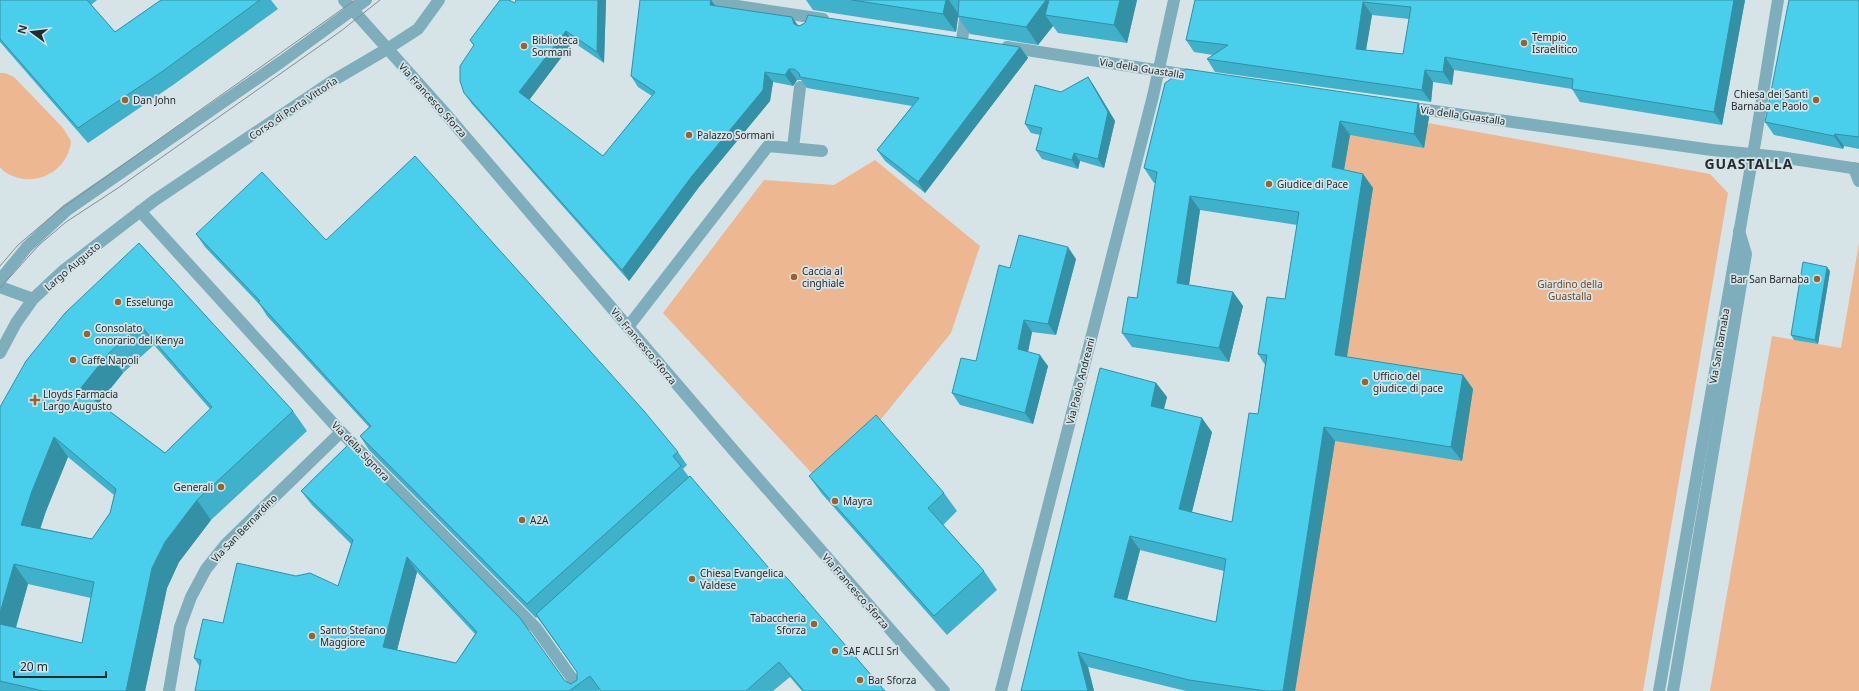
<svg xmlns="http://www.w3.org/2000/svg" width="1859" height="691" viewBox="0 0 1859 691" font-family="'Noto Sans',sans-serif">
  <style>
    .green { fill: #ecb791 }
    .lines { fill: none; stroke-linecap: round; stroke-linejoin: round }
    .service { stroke: #7eaebb; stroke-width: 12 }
    .minor { stroke: #7eaebb; stroke-width: 12 }
    .tertiary { stroke: #7eaebb; stroke-width: 12 }
    .tram { stroke: #848e91; stroke-width: 1 }
    .wall { fill: #3fb1cb; fill-rule: evenodd }
    .shaded-wall { fill: #3390a5 }
    .building { fill: #49ceec; stroke: #3390a5; fill-rule: evenodd }
    .poi-dot { fill: #a06029; stroke: #d6e4e8; stroke-width: 1.5 }
    .labels { text-anchor: middle; stroke-width: 3.5; stroke-linejoin: round; paint-order: stroke }
    .poi-label { font-size: 10px; fill: #252a2c; stroke: #d6e4e8; text-anchor: start }
    .street-label { font-size: 10px; fill: #252a2c; stroke: #d6e4e8 }
    .park-label { font-size: 10px; fill: #79461a; stroke: #d6e4e8 }
    .district-label { font-size: 14px; font-weight: bold; letter-spacing: 1px; fill: #252a2c; stroke: #d6e4e8 }
  </style>
  <rect width="100%" height="100%" fill="#d6e4e8"/>
  <!-- green -->
  <path class="green" d="M0 73H5L14 77 63 128 71 141C69 167 43 184 19 178 12 176 4 173 0 167Z
    M1428 123 1710 174 1728 193 1643 691H1295L1373 189 1342 181 1350 135Z
    M875 160 980 246 951 333 847 461 820 482 663 313 764 180 834 185Z
    M1859 243V691H1710L1772 336 1841 348Z"/>
  <g class="lines">
    <!-- service -->
    <path class="service" d="M962 40 965 19
      M793 148 800 87
      M1854 168 1859 181
      M0 280 27 247 67 210 281 62 366 0
      M628 327 768 146 822 151
      M1673 691 1746 254 1739 231"/>
    <!-- minor -->
    <path class="minor" d="M698 0 823 19
      M1007 47 1194 76
      M1406 107 1712 150 1780 157 1859 169
      M140 211 341 432 536 628 581 691
      M0 287 33 299
      M0 353 16 323 33 299 64 270 155 200 334 80 387 49
      M169 691 180 627 191 597 206 569 226 544 341 432
      M1001 691 1153 96 1174 0
      M1659 691 1756 137 1778 0"/>
    <!-- tertiary -->
    <path class="tertiary" d="M344 0 445 113 734 451 944 691
      M387 49 418 29 439 0"/>
    <!-- tram -->
    <path class="tram" d="M0 266 18 245 58 211 355 0
      M0 288 39 245 66 222 118 188 341 31 380 0"/>
  </g>
  <!-- wall -->
  <path class="wall" d="M0 0H97L91 5 115 32 161 0H271L278 9 173 85 88 143 0 42Z
    M516 0H606L604 63 573 42 529 100 603 156 652 96 638 87 631 76 711 0 715 6 798 25 1020 47 1028 58 925 193 885 161 877 150 912 106 807 88 801 80H797L793 86 773 82 770 101 699 187 629 281 472 104 464 93 474 46 470 40 515 3Z
    M806 0H1137L1127 43 1058 33 1053 26 1038 45 970 34 958 17 956 32 813 10Z
    M1195 0H1745L1722 125 1580 102 1572 89 1454 70 1452 85 1433 82 1431 102 1215 72 1207 59 1213 55 1194 52 1186 40ZM1372 15 1409 19 1403 54 1366 50Z
    M1859 0V149L1844 146 1843 149 1774 135 1765 122Z
    M1088 77 1094 86 1115 121 1104 168 1080 161 1078 169 1042 159 1036 150 1040 135 1031 133 1025 124 1061 92Z
    M1165 83 1418 103 1429 117 1424 148 1350 135 1344 170 1363 174 1373 188 1347 357 1463 375 1473 389 1462 461 1335 441 1295 691H1186L1088 667 1094 691H1021L1156 383 1167 397 1164 409 1212 432 1192 512 1232 522 1258 414 1265 365 1258 354 1285 299 1297 225 1200 210 1189 285 1233 292 1243 306 1229 362 1132 347 1122 333 1137 298 1156 183H1154L1144 168ZM1140 550 1224 571 1216 622 1127 600Z
    M196 234 326 240 678 452 687 465 683 469 689 477 774 574 885 691H802L790 677 773 691H601L600 690 599 691H195L200 667 194 658 223 623 338 586 351 544 312 505 301 491 348 445 565 681 571 684 577 680V672L537 617 536 618 369 450 360 436 369 427 267 316 260 305 205 247ZM417 572 475 634 456 663 397 650Z
    M139 243 293 411 307 431 211 520 179 562 167 588 145 691H0V407ZM154 345 210 409 165 453 99 403 123 373ZM68 457 114 495 110 513 92 539 40 528 46 511ZM28 584 91 598 82 643 16 628Z
    M1076 259 1056 335 1032 332 1028 352 1048 366 1033 424 960 405 952 393 976 361 1010 268Z
    M1830 271 1818 344 1794 340 1791 335Z
    M809 476 944 493 957 511 943 525 984 571 997 590 947 635 822 494Z"/>
  <!-- shaded-wall -->
  <path class="shaded-wall" d="M598 0H606L604 63 597 52Z
    M711 0 719 11 710 5Z
    M946 0H949L959 15 958 16V17L956 32 943 14Z
    M1046 0H1055L1045 15 1053 26 1038 45 1026 27Z
    M1120 0H1137L1127 43 1114 25Z
    M1734 0H1745L1722 125 1714 112Z
    M1363 2 1372 15 1364 61 1356 49Z
    M792 17 800 28 794 24Z
    M566 31 573 42 527 103 519 92Z
    M1020 47 1028 58 925 193 918 182Z
    M1445 57 1454 70 1452 85 1443 72Z
    M789 69 797 80 793 86 785 75Z
    M1425 70 1433 82 1431 102 1422 90Z
    M765 72 773 82 770 101 699 187 629 281 622 270Z
    M1088 77 1094 86 1115 121 1104 168 1098 159Z
    M1418 103 1429 117 1424 148 1414 134Z
    M1340 121 1350 135 1342 181 1332 167Z
    M1835 134 1844 146 1843 149 1834 136Z
    M1074 153 1080 161 1078 169 1072 160Z
    M1363 174 1373 188 1345 369 1335 355Z
    M1190 196 1200 210 1187 298 1177 283Z
    M1068 247 1076 259 1056 335 1048 324Z
    M1827 267 1830 271 1818 344 1815 340Z
    M1233 292 1243 306 1229 362 1219 348Z
    M1024 320 1032 332 1026 361 1018 349Z
    M109 353 123 373 94 409 80 389Z
    M1040 355 1048 366 1033 424 1025 413Z
    M1463 375 1473 389 1462 461 1451 447Z
    M1156 383 1167 397 1161 420 1151 406Z
    M1202 418 1212 432 1189 523 1179 509Z
    M1324 427 1335 441 1295 691H1283Z
    M54 437 68 457 46 511 35 545 21 525 32 491Z
    M197 500 211 520 179 562 167 588 145 691H126L152 568 165 542Z
    M1130 536 1140 550 1124 612 1114 597Z
    M407 557 417 572 394 662 383 647Z
    M14 564 28 584 11 644 0 628V613Z
    M1078 652 1088 667 1094 691H1088Z"/>
  <!-- building -->
  <path class="building" d="M0 0H87L115 32 161 0H260L163 71 78 128 0 39Z
    M500 0H509L515 3 516 0H598L597 52 566 31 519 92 603 156 655 92 631 76 640 0H711L710 5 792 17 794 24 799 26 805 23 808 15 1020 47 918 182 877 150 919 98 800 77 799 73 794 69H789L785 75 765 72 763 90 692 176 622 270 464 93 460 81V66L474 45 470 40Z
    M852 0H946L943 14Z
    M959 0H1046L1026 27 958 16Z
    M1049 0H1120L1114 25 1045 15Z
    M1195 0H1734L1714 112 1572 89 1573 79 1445 57 1443 72 1425 70 1422 90 1207 59 1228 45 1186 40ZM1363 2 1411 7 1403 54 1356 49Z
    M1789 0H1859V137L1835 134 1834 136 1765 122Z
    M1186 69 1418 103 1414 134 1340 121 1332 167 1363 174 1335 355 1463 375 1451 447 1324 427 1283 691H1266L1189 680 1078 652 1088 691H1021L1100 368 1156 383 1151 406 1202 418 1179 509 1232 522 1249 413 1258 414 1267 355 1258 354 1267 297 1285 299 1299 212 1190 196 1177 283 1233 292 1219 348 1122 333 1128 297 1137 298 1157 172 1144 168 1165 83ZM1130 536 1226 559 1216 622 1114 597Z
    M1088 77 1108 112 1098 159 1074 153 1072 160 1036 150 1042 128 1025 124 1035 85 1061 92Z
    M415 156 644 411 678 452 673 456 681 466 527 604 360 436 371 426 258 302 260 301 196 234 262 172 326 240Z
    M1019 235 1068 247 1048 324 1024 320 1018 349 1040 355 1025 413 952 393 961 358 976 361 999 265 1010 268Z
    M139 243 293 411 197 500 165 542 152 568 126 691H43L0 681V624L82 643 94 582 14 564 0 613V407L26 361 65 313ZM140 325 212 407 165 453 80 389 109 353ZM54 437 116 489 110 513 92 539 21 525 32 491Z
    M1803 262 1827 267 1815 340 1791 335Z
    M876 415 944 493 928 508 984 571 934 616 809 476Z
    M348 445 520 618 565 681 571 684 577 680V672L536 614 690 476 774 574 779 570 789 580 885 691H804L779 662 746 691H601L590 676 569 691H195L201 660 194 658 203 619 223 623 237 563 296 576 310 573 338 586 353 540 301 491ZM407 557 477 632 456 663 383 647Z"/>
  <!-- markers -->
  <g class="poi-dot">
    <circle cx="1524" cy="43" r="4"/>
    <circle cx="524" cy="46" r="4"/>
    <circle cx="125" cy="100" r="4"/>
    <circle cx="1816" cy="100" r="4"/>
    <circle cx="689" cy="135" r="4"/>
    <circle cx="1269" cy="184" r="4"/>
    <circle cx="794" cy="277" r="4"/>
    <circle cx="1817" cy="279" r="4"/>
    <circle cx="118" cy="302" r="4"/>
    <circle cx="87" cy="334" r="4"/>
    <circle cx="73" cy="360" r="4"/>
    <circle cx="1365" cy="382" r="4"/>
    <path d="M33 394h4v4h4v4h-4v4h-4v-4h-4v-4h4z"/>
    <circle cx="221" cy="487" r="4"/>
    <circle cx="835" cy="501" r="4"/>
    <circle cx="522" cy="520" r="4"/>
    <circle cx="692" cy="579" r="4"/>
    <circle cx="814" cy="624" r="4"/>
    <circle cx="312" cy="636" r="4"/>
    <circle cx="835" cy="651" r="4"/>
    <circle cx="860" cy="680" r="4"/>
  </g>
  <g class="labels">
    <!-- poi labels -->
    <g class="poi-label">
      <text x="1532" y="41">Tempio<tspan x="1532" dy="12">Israelitico</tspan></text>
      <text x="532" y="44">Biblioteca<tspan x="532" dy="12">Sormani</tspan></text>
      <text x="1808" y="98" text-anchor="end">Chiesa dei Santi<tspan x="1808" dy="12">Barnaba e Paolo</tspan></text>
      <text x="133" y="104">Dan John</text>
      <text x="697" y="139">Palazzo Sormani</text>
      <text x="1277" y="188">Giudice di Pace</text>
      <text x="802" y="275">Caccia al<tspan x="802" dy="12">cinghiale</tspan></text>
      <text x="1809" y="283" text-anchor="end">Bar San Barnaba</text>
      <text x="126" y="306">Esselunga</text>
      <text x="95" y="332">Consolato<tspan x="95" dy="12">onorario del Kenya</tspan></text>
      <text x="81" y="364">Caffe Napoli</text>
      <text x="1373" y="380">Ufficio del<tspan x="1373" dy="12">giudice di pace</tspan></text>
      <text x="43" y="398">Lloyds Farmacia<tspan x="43" dy="12">Largo Augusto</tspan></text>
      <text x="213" y="491" text-anchor="end">Generali</text>
      <text x="843" y="505">Mayra</text>
      <text x="530" y="524">A2A</text>
      <text x="700" y="577">Chiesa Evangelica<tspan x="700" dy="12">Valdese</tspan></text>
      <text x="806" y="622" text-anchor="end">Tabaccheria<tspan x="806" dy="12">Sforza</tspan></text>
      <text x="320" y="634">Santo Stefano<tspan x="320" dy="12">Maggiore</tspan></text>
      <text x="843" y="655">SAF ACLI Srl</text>
      <text x="868" y="684">Bar Sforza</text>
    </g>
    <!-- street labels -->
    <g class="street-label">
      <text transform="translate(1142 68) rotate(9)" y="4">Via della Guastalla</text>
      <text transform="translate(433 100) rotate(48)" y="4">Via Francesco Sforza</text>
      <text transform="translate(293 108) rotate(-34)" y="4">Corso di Porta Vittoria</text>
      <text transform="translate(1463 115) rotate(8)" y="4">Via della Guastalla</text>
      <text transform="translate(72 266) rotate(-40)" y="4">Largo Augusto</text>
      <text transform="translate(644 346) rotate(50)" y="4">Via Francesco Sforza</text>
      <text transform="translate(1719 346) rotate(-80)" y="4">Via San Barnaba</text>
      <text transform="translate(1080 381) rotate(-76)" y="4">Via Paolo Andreani</text>
      <text transform="translate(361 451) rotate(46)" y="4">Via della Signora</text>
      <text transform="translate(244 528) rotate(-46)" y="4">Via San Bernardino</text>
      <text transform="translate(856 591) rotate(49)" y="4">Via Francesco Sforza</text>
    </g>
    <!-- park labels -->
    <g class="park-label">
      <text x="1570" y="288">Giardino della<tspan x="1570" dy="12">Guastalla</tspan></text>
    </g>
    <!-- district labels -->
    <g class="district-label">
      <text x="1749" y="169">GUASTALLA</text>
    </g>
  </g>
  <!-- north arrow -->
  <g transform="translate(32 32) rotate(285)" stroke="#d6e4e8" stroke-width="3" paint-order="stroke">
  <path d="M0-3L7 15L0 10L-7 15Z" fill="#252a2c"/>
  <text y="-6" font-size="11" font-weight="bold" text-anchor="middle" fill="#252a2c">N</text>
  </g>
  <!-- scale -->
  <path d="M14 671v6h92v-6" fill="none" stroke="#252a2c" stroke-width="2"/>
  <text x="20" y="671" font-size="12" fill="#252a2c" stroke="#d6e4e8" stroke-width="3" paint-order="stroke">20 m</text>
</svg>
